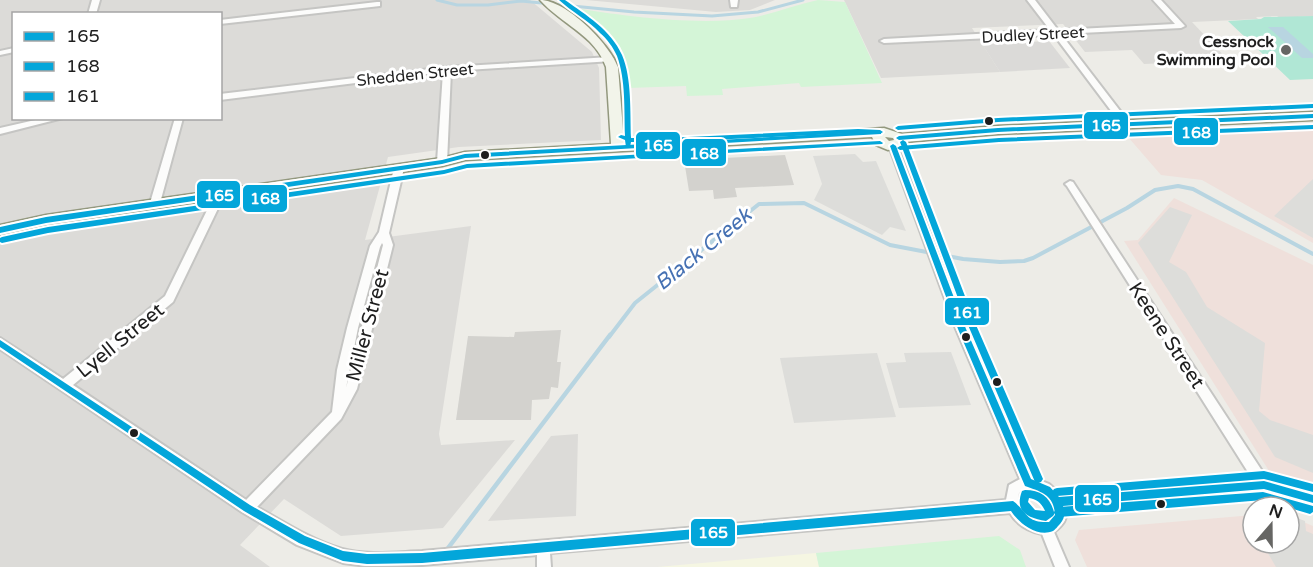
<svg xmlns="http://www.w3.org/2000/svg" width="1313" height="567" viewBox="0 0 1313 567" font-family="'Varela Round',sans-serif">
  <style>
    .residential { fill: #dcdbd8; fill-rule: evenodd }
    .commercial { fill: #efe0db }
    .education { fill: #f5f6e2 }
    .religious { fill: #dbdad8 }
    .park { fill: #d4f5d7 }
    .pitch { fill: #b0e7d5 }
    .parking { fill: #ddddda }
    .water { fill: #b8d5e1 }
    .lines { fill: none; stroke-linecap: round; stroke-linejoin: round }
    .stream-far2 { stroke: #b8d5e1; stroke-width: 3 }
    .stream-far1 { stroke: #b8d5e1; stroke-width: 4 }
    .stream { stroke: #b8d5e1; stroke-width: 4.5 }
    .building { fill: #d3d2ce }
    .street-casing { stroke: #c5c5c3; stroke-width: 4 }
    .secondary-casing { stroke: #93987e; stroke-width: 3 }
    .street { fill: #fcfcfb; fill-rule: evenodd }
    .secondary { fill: #f2f4ea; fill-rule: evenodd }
    .bus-1-casing { stroke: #fff; stroke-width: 4 }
    .bus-2-casing { stroke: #fff; stroke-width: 4 }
    .bus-3-casing { stroke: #fff; stroke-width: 4 }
    .bus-1 { fill: #03a6da; fill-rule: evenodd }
    .bus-2 { fill: #03a6da; fill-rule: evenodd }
    .bus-3 { fill: #03a6da; fill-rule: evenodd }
    .poi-dot { fill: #666664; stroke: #fff; stroke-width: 2 }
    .bus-dot { fill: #1e1e1e; stroke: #fff; stroke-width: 2 }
    .labels { text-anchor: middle; stroke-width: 6; stroke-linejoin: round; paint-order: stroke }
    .far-street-label { font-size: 16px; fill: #1e1e1e; stroke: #fff }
    .far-poi-label { font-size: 16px; font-weight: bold; fill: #1e1e1e; stroke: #fff; text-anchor: end }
    .street-label { font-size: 20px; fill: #1e1e1e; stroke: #fff }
    .water-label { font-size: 21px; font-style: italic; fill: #4671b3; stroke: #fff }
    .line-badge { stroke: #fff; stroke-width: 2 }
    .badge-label { font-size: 16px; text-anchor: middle; font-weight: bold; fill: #fff }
  </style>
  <rect width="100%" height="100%" fill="#edece7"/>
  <!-- residential -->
  <path class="residential" d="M0 0H530L592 52 599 68 601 140 459 147 388 157 365 240 471 226 439 434 441 445 515 440 443 528 341 536 284 499 240 545 270 567H0ZM14 14H220V118H14Z
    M586 0H775L750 10 716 12Z
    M844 0H1313V16L1280 18 1277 16 1256 17 1258 19 1192 22 1228 60 1144 64 1132 50 1085 52 1063 24 972 28 1000 72 881 78Z
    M578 434 576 516 488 521 551 436Z"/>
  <!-- commercial -->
  <path class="commercial" d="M1313 127V243L1202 180 1161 175 1128 137Z
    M1174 198 1313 265V487L1271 474 1124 241 1138 240Z
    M1253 515V543H1289V516L1313 526V567H1087L1075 540 1079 530Z"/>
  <!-- education -->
  <path class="education" d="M816 553 819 567H657Z"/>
  <!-- religious -->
  <path class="religious" d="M1049 41 1070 68 1000 72 982 44Z"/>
  <!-- park -->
  <path class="park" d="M818 0 845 2 882 83 801 87 799 83 722 89 723 95 687 96 686 86 628 88C622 37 607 35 569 7 621 16 699 26 750 18 773 14 795 5 818 0Z
    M999 536 1020 550 1026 567H819L816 553Z"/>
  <!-- pitch -->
  <path class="pitch" d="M1313 16V79L1290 80 1228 21 1261 19 1264 17Z"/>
  <!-- parking -->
  <path class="parking" d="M855 154 863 162 876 161 906 231 890 227 882 235 814 200 822 184 813 156Z
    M1313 179V238L1274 216Z
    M1170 207 1192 215 1169 262 1186 272 1207 307 1265 343 1259 411 1270 420 1313 435V473L1275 457 1138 243Z
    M951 352 971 405 899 408 886 363 906 362 904 353Z
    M877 353 896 417 794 423 780 358Z
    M1289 515 1305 521 1306 531 1313 534V567H1276L1262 543H1289Z"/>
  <!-- water -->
  <path class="water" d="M1268 27H1283L1313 54V58H1302Z"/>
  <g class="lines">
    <!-- stream-far2 -->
    <path class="stream-far2" d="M437 0 457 5H488L521 1 634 12 712 16 758 12 803 0"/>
    <!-- stream-far1 -->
    <path class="stream-far1" d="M609 337 635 303 759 204 804 203 890 245 963 259 1000 262 1024 261 1033 258 1127 208 1155 190 1178 186 1193 189 1313 254"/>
    <!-- stream -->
    <path class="stream" d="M445 552 610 335"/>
  </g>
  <!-- building -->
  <path class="building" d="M785 155 794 185 735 188 737 197 714 199 713 190 689 191 684 160Z
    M561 330 557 362H561L558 388 551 387 549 399 532 400 531 420H456L468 336 514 337 515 332Z"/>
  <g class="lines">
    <!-- street casing -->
    <g class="street-casing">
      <path id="street" d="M92 0H100L96 14H88Z
        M730 0H738L737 7H731Z
        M1027 0H1035L1058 30 1175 24 1153 0H1161L1185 26 1181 28 1061 34 1124 116 1125 118 1121 121 1118 120 1054 35 884 43 880 41 884 39 1050 30Z
        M377 2H380V6L220 24V20Z
        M14 48V52L0 55V51Z
        M610 57 614 59 613 61 451 71 447 162 442 165 437 162 443 72 220 100V94L447 67Z
        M44 118H63L0 134V128Z
        M175 118H183L160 203 155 206 150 203Z
        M893 143 897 146 968 329 1032 477 1049 484 1061 495 1253 480 1067 186 1065 184 1070 181 1073 182 1268 480 1313 493V505L1264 491 1066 508C1068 519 1063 525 1054 532L1069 567H1055L1042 534C1028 531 1017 525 1010 513L550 553 551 567H537V555L422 565 367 566 343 563 297 545 242 512 0 349V338L63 379 165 296 215 194 217 192H223L225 194 173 302 73 385 246 500 332 412 337 370 347 328 370 246 379 232 394 168 399 165 404 168 389 233 393 245 357 389 341 419 257 507C284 522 311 540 342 549 367 556 396 552 422 551L1006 500 1009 485 1020 479 956 329 889 146ZM382 243 383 245 346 388 358 328 380 247ZM1033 489C1045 494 1053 501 1053 515L1048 520C1033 520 1016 511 1019 493L1023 490Z"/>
    </g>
    <!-- secondary casing -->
    <g class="secondary-casing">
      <path id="secondary" d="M540 0C566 0 609 43 618 67L624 143 884 128 902 134 998 126 1313 112V120L998 134 905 142 902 146 888 150 876 145 872 137 465 160 442 166 46 225 0 235V225L46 215 442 158 465 152 611 144 606 67C595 35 561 24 540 0ZM885 137 893 138 894 140 889 141Z"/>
    </g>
    <!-- street -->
    <use href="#street" class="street"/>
    <!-- secondary -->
    <use href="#secondary" class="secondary"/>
    <!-- bus-1 casing -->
    <g class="bus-1-casing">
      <path id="bus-1" d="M1313 114V118L998 132 899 140 896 138 899 136 998 128Z
        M879 131 881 132V134L465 158 442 164 46 223 0 233V227L46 217 442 160 465 154Z
        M893 144 896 146 966 329 1031 479 1050 487 1059 497 1264 481 1313 495V503L1264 489 1063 506C1065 514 1065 518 1060 524 1058 526 1055 530 1053 531 1037 538 1018 522 1011 511L422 563 367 564 343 561 299 543 244 511 0 347V340L250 505 305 536 343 551 367 554 422 553 1013 501C1028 512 1025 523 1049 522L1055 515C1054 495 1042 492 1025 486L958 329 890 146Z"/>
    </g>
    <!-- bus-2 casing -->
    <g class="bus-2-casing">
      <path id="bus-2" d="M1313 125V129L999 142 900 150 897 148 900 146 999 138Z
        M880 141 883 143 882 144 467 168 444 174 48 233 2 243 0 242V238L2 237 48 227 444 170 467 164Z
        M1025 490C1041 490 1050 497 1054 512L1056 509 1059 507 1263 492 1313 506V512L1310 514 1263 500 1059 517 1056 515 1055 513 1053 516 1046 521C1028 518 1014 512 1022 491ZM1029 498C1036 499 1042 503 1045 511L1035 510 1028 502Z"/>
    </g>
    <!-- bus-3 casing -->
    <g class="bus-3-casing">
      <path id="bus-3" d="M559 0H565C586 15 611 30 622 55 632 78 630 113 631 138H666L858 129 880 130 883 132 880 134 858 133 666 142H631L630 147H626L625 140 618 137 621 135 625 136C624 110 626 80 617 56 613 47 607 39 600 33 588 20 572 12 559 0Z
        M1313 104V108L998 122 898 130 895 128 898 126 998 118Z
        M903 140 906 142 976 325 1043 479 1041 482 1038 483 1035 482 968 325 900 142Z
        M1264 471 1313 484V492L1264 479 1057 496 1054 495 1052 492 1054 489 1057 488Z"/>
    </g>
    <!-- bus-1 -->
    <use href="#bus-1" class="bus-1"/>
    <!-- bus-2 -->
    <use href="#bus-2" class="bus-2"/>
    <!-- bus-3 -->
    <use href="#bus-3" class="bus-3"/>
  </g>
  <!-- markers -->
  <circle class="poi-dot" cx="1286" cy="50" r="6"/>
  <g class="bus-dot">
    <circle cx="989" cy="121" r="5"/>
    <circle cx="485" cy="155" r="5"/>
    <circle cx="966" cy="337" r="5"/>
    <circle cx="997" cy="382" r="5"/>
    <circle cx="134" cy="433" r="5"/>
    <circle cx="1161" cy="504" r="5"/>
  </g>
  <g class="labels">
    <!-- far-street labels -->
    <g class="far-street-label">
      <text transform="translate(1033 34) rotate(-3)" y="6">Dudley Street</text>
      <text transform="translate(415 74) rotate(-6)" y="6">Shedden Street</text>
    </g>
    <!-- far-poi labels -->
    <g class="far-poi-label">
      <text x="1274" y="47">Cessnock<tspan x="1274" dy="18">Swimming Pool</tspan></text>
    </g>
    <!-- street labels -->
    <g class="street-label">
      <text transform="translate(367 325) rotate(-75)" y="7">Miller Street</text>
      <text transform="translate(1167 335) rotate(57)" y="7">Keene Street</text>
      <text transform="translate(120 340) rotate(-39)" y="7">Lyell Street</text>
    </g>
    <!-- water labels -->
    <g class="water-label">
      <text transform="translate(703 249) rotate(-39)" y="7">Black Creek</text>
    </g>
  </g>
  <g class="line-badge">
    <rect x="1083" y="111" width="46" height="29" rx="6" fill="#03a6da"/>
    <rect x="1173" y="117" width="46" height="29" rx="6" fill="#03a6da"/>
    <rect x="635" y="131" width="46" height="29" rx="6" fill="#03a6da"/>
    <rect x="681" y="138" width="46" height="29" rx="6" fill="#03a6da"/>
    <rect x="196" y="180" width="45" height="29" rx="6" fill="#03a6da"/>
    <rect x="242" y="184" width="46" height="29" rx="6" fill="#03a6da"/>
    <rect x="944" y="297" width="46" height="29" rx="6" fill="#03a6da"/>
    <rect x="1074" y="484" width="46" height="29" rx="6" fill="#03a6da"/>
    <rect x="690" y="518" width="46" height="29" rx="6" fill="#03a6da"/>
  </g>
  <g class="badge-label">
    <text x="1106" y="131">165</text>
    <text x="1196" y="138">168</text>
    <text x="658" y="151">165</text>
    <text x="704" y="159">168</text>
    <text x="219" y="201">165</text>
    <text x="265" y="204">168</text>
    <text x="967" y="318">161</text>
    <text x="1097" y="505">165</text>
    <text x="713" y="538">165</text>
  </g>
  <!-- legend -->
  <rect x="12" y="12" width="210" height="108" fill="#ffffff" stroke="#a5a5a5" stroke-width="1.5"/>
  <rect x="24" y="32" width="30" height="9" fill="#03a6da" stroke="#a5a5a5" stroke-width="1.5"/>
  <text x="66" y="42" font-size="18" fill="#1e1e1e">165</text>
  <rect x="24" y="62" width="30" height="9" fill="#03a6da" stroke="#a5a5a5" stroke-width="1.5"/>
  <text x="66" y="72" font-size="18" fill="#1e1e1e">168</text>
  <rect x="24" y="92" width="30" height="9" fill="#03a6da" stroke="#a5a5a5" stroke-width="1.5"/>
  <text x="66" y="102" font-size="18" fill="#1e1e1e">161</text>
  <!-- north arrow -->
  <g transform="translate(1271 525) rotate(20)"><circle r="28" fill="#ffffff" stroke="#a5a5a5" stroke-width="1.5"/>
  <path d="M0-4.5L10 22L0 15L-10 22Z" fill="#666664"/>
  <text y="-9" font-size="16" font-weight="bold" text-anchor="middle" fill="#1e1e1e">N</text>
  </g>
</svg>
